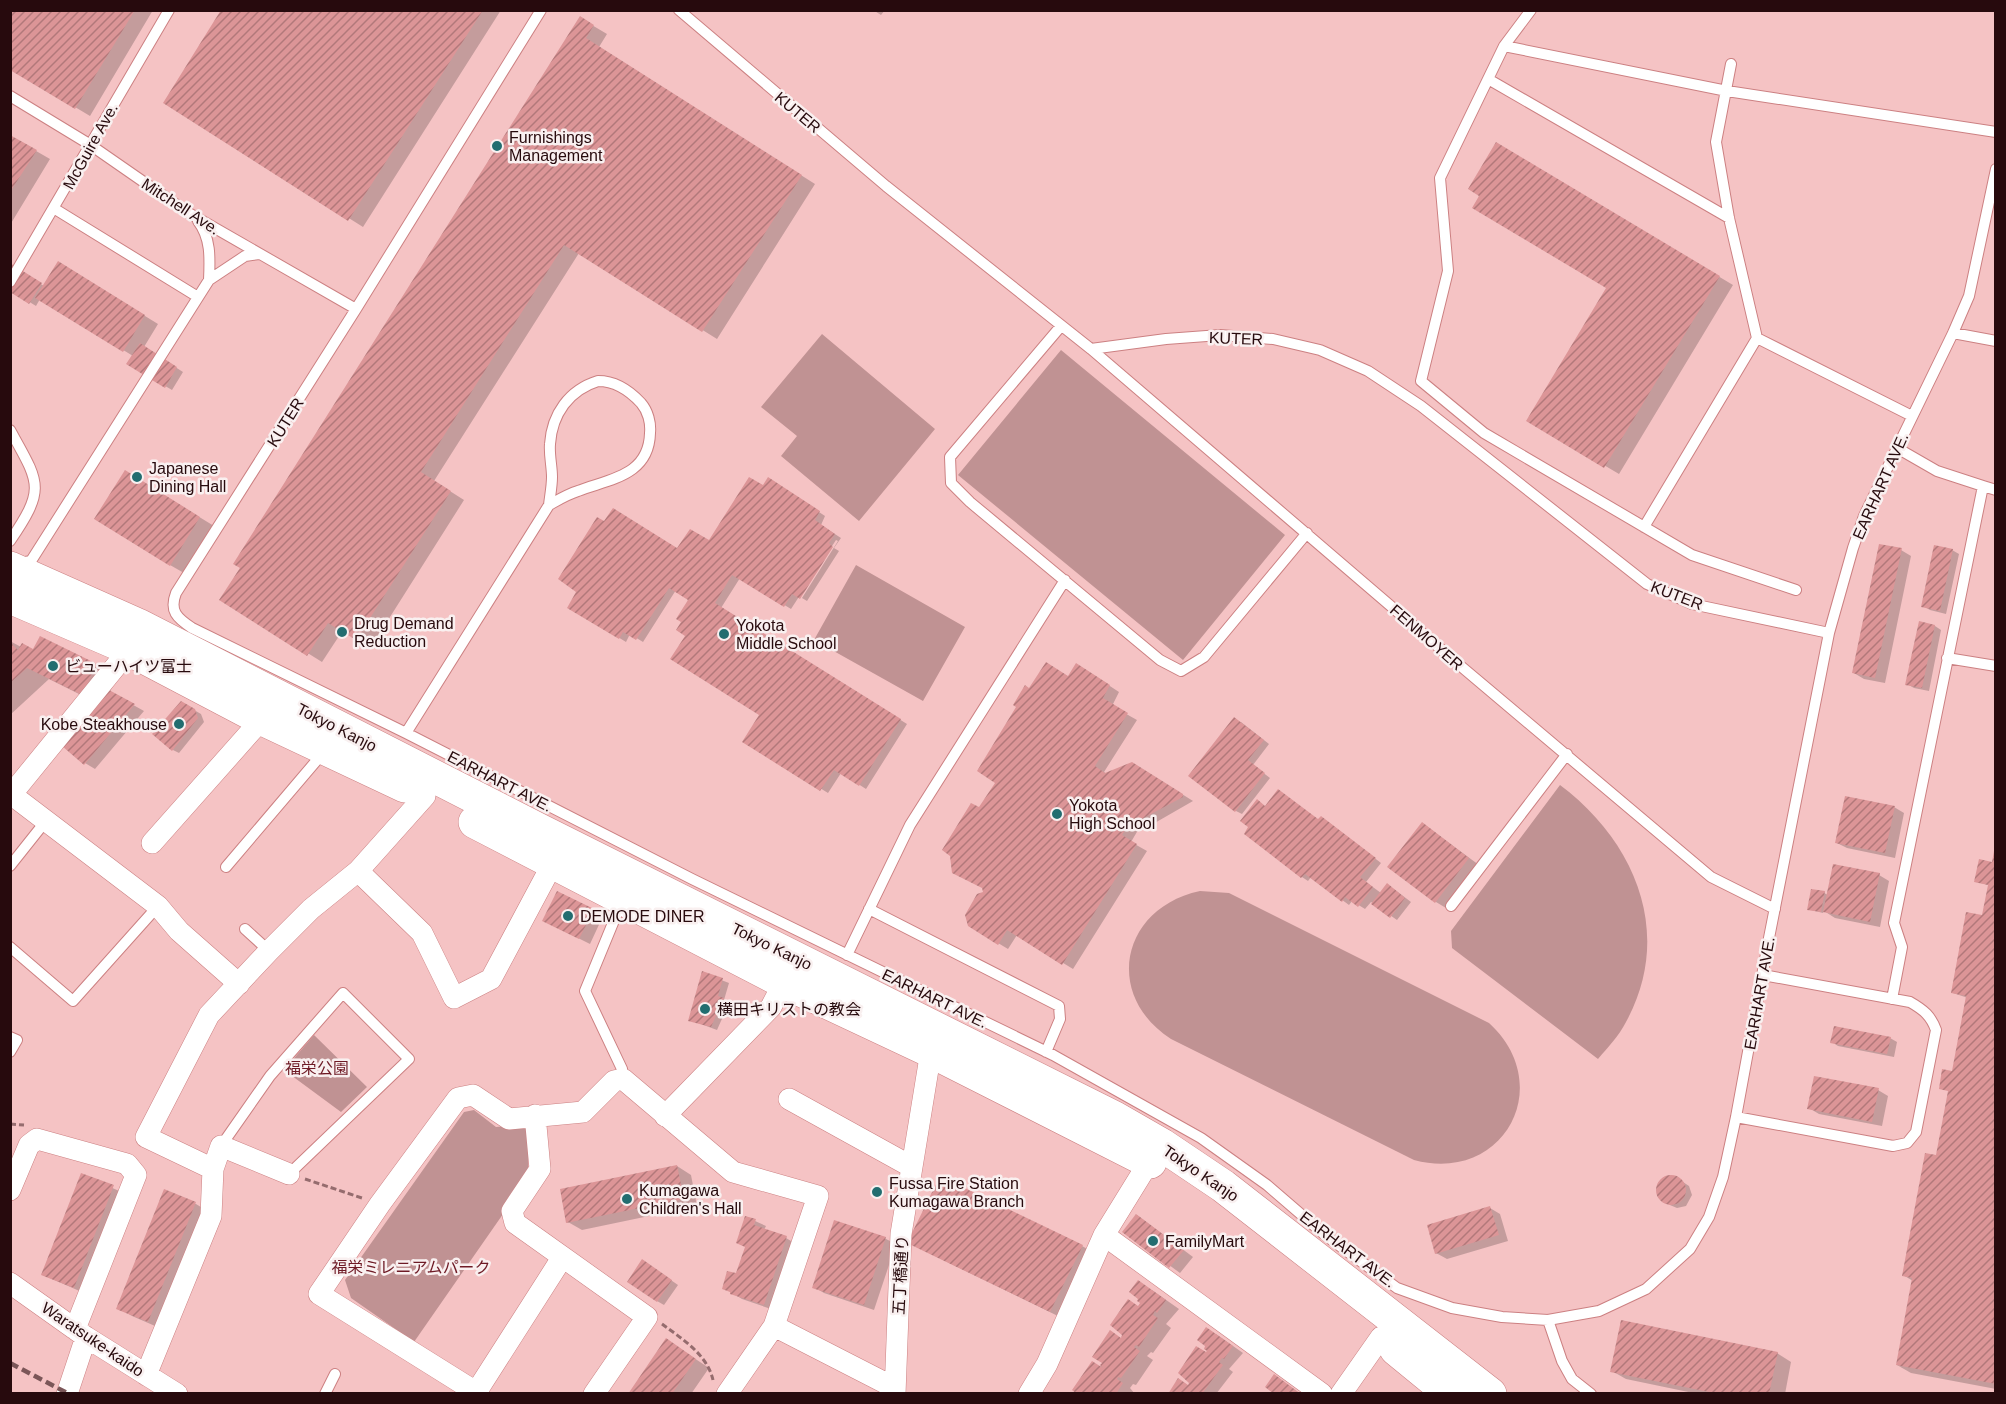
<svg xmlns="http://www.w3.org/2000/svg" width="2006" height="1404" viewBox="0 0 2006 1404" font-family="Arial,'Noto Sans JP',sans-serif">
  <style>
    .green { fill: #c09293 }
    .shadow { fill: #0003 }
    .building { fill: url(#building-hatch) }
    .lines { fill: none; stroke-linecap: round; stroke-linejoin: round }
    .lane-casing { stroke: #cc8082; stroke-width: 12 }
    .street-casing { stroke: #cc8082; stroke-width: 22 }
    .highway-casing { stroke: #cc8082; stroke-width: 34 }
    .path { stroke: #956c6e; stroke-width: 3; stroke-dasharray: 6 3; stroke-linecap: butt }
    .lane { stroke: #fff; stroke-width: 10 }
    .street { stroke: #fff; stroke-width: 21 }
    .highway { stroke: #fff; stroke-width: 33 }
    .rail { stroke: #7b5658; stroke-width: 4.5; stroke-dasharray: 9 4.5; stroke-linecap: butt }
    .poi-dot { fill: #226d70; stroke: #f9f0f0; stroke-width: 2 }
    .labels { text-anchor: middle; stroke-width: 5; stroke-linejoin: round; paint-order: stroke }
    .street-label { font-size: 16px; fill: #270a0d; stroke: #f9f0f0 }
    .poi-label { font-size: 16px; fill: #270a0d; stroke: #f9f0f0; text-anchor: start }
    .park-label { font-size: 16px; fill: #6e1a25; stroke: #f9f0f0 }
  </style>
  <defs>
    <pattern id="building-hatch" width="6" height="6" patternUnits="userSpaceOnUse" patternTransform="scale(1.5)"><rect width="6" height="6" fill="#dc9597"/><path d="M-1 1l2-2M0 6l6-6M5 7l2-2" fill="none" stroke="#b2787a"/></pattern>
  </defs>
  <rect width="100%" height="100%" fill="#f5c3c4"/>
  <!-- green -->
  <path class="green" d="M822 334 935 429 859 521 781 456 797 436 761 407Z
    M1061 350 1285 535 1183 660 958 475Z
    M856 565 965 627 923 701 814 640Z
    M1560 785C1636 842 1674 934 1626 1022 1619 1036 1608 1047 1598 1059L1452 948 1451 931Z
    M1200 891 1229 893 1489 1023C1557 1085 1504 1184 1414 1160L1171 1039C1103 995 1121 908 1200 891Z
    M314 1035 367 1087 341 1112 284 1070Z
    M474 1110 496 1127 529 1124 528 1178 414 1342 351 1298 345 1280 464 1112Z"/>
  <!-- shadow -->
  <path class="shadow" d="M10 10H153L90 116 10 68Z
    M223 10H501L363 227 165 102Z
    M873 10H885L881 15Z
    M580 18 607 34 599 47 815 184 717 339 579 253 434 481 464 500 371 647 343 630 322 662 221 599Z
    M10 136 50 159 10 225Z
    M1497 144 1733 285 1619 474 1528 420 1608 288 1481 195Z
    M10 265 44 286 72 271 158 324 144 347 183 372 172 390 128 364 133 356 40 299 36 306 10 290Z
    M139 480 214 526 184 573 170 565Z
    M775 483 825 516 821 525 841 538 834 548 839 551 807 601 802 598 838 541 836 540 791 609 740 578 721 608 907 724 866 789 841 773 828 793 744 741 761 714 687 635 690 599 676 590 643 642 630 634 626 642 569 607 678 550 709 542 764 487Z
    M1901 550 1911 556 1885 683 1864 679 1854 673Z
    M1952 550 1959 554 1946 614 1930 610 1923 606Z
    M1920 623 1935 626 1941 630 1929 691 1914 688 1907 684Z
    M10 641 21 647 96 665 117 677 110 692 144 711 95 769 85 763 99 704 49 679 10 715Z
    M1087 671 1119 692 1112 706 1137 720 1104 772 1107 774 1142 769 1193 801 1146 828 1141 825 1131 842 1147 851 1073 969 1017 935 1008 949 998 943 984 893 979 809 997 783 1030 690Z
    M182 703 201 714 204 722 179 753 173 750Z
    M1241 722 1269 744 1253 765 1270 778 1242 814 1236 811Z
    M1266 807 1328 822 1381 863 1366 882 1381 893 1394 889 1411 902 1397 920 1371 902 1365 909 1352 901 1349 905 1311 877 1308 881 1302 877Z
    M1894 807 1904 813 1895 858 1847 848 1837 843Z
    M1422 823 1479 865 1446 908 1436 902Z
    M1996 854V1389L1911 1373 1897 1365 1913 1281 1903 1275 1937 1157 1968 998 1953 993 1983 918 1989 885 1976 882 1992 863Z
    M1879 875 1889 881 1880 927 1835 918 1824 911 1823 913 1811 910 1824 893 1828 895Z
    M557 893 603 916 590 944 554 926Z
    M703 973 729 983 724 1000 729 1003 717 1030 690 1020Z
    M1890 1038 1897 1042 1894 1057 1838 1046 1832 1042Z
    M1878 1090 1888 1096 1882 1126 1819 1114 1809 1108Z
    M677 1166 691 1175 697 1206 582 1230 568 1222Z
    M82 1175 124 1193 84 1293 43 1275Z
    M1674 1176 1689 1186 1692 1195 1686 1206 1677 1208 1665 1203 1657 1192 1658 1183 1665 1177Z
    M165 1191 196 1204 209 1212 162 1329 132 1316 118 1308Z
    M1490 1208 1500 1214 1508 1241 1447 1259 1436 1253Z
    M1137 1215 1193 1257 1180 1273 1124 1232Z
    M755 1221 766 1226 764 1230 786 1238 796 1244 774 1310 742 1299 724 1288 737 1275Z
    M835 1222 886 1239 896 1244 874 1310 824 1293 814 1287Z
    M1082 1246 1096 1254 1064 1319 923 1250Z
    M649 1265 678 1285 664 1305 657 1301Z
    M1152 1290 1179 1309 1166 1324 1171 1328 1153 1353 1151 1352 1147 1356 1153 1360 1136 1385 1133 1384 1130 1388 1135 1394H1079L1122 1339 1139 1307Z
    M1216 1334 1243 1353 1229 1369 1233 1372 1216 1394H1170L1189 1386Z
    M667 1340 709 1368 691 1394H630Z
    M1777 1353 1791 1362 1785 1394H1698L1626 1379 1612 1371Z"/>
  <!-- building -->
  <path class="building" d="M10 10H135L75 109 10 70Z
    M221 10H483L348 221 163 103Z
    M580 16 594 25 586 38 802 175 702 332 564 245 421 472 451 491 356 640 328 623 307 656 219 600 240 568 233 564Z
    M10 135 37 150 10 192Z
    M1496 142 1720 276 1604 468 1526 421 1606 288 1472 208 1479 196 1468 189Z
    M58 261 145 315 123 352 35 298Z
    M10 263 42 283 29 304 10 292Z
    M140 343 177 367 165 388 126 364Z
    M125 470 200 517 170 566 94 519Z
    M749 477 763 485 768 477 820 511 815 520 835 534 829 543 833 547 800 599 792 594 784 607 732 575 715 603 901 719 859 786 834 770 820 791 742 742 759 715 670 659 685 636 676 630 681 622 676 619 688 600 669 588 636 640 623 632 619 639 567 608 576 592 558 579 597 517 604 521 613 508 677 548 690 529 709 540Z
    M1879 544 1902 548 1875 678 1852 673Z
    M1934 545 1953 549 1940 611 1921 607Z
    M1919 621 1935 625 1922 688 1905 685Z
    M40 636 97 664 82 695 27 668 10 683V642L18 650 22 643 33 649Z
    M1046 662 1068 676 1076 663 1110 685 1103 698 1128 713 1095 766 1105 773 1132 762 1183 794V797L1134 823 1130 821 1122 835 1137 844 1062 965 1007 930 998 945 968 926 965 915 977 894 983 892 982 888 952 873 950 856 942 850 971 803 979 807 995 783 977 771 1016 707 1013 705 1025 685 1029 688Z
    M109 690 135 704 84 765 62 746Z
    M181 701 195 709 198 718 172 751 152 734Z
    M1234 717 1264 740 1248 760 1265 773 1235 812 1188 776Z
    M1278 789 1318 819 1321 816 1376 858 1360 877 1373 887 1358 907 1345 897 1342 902 1305 874 1301 878 1244 834 1248 827 1240 821 1257 799 1265 806Z
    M1845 796 1895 806 1885 853 1835 843Z
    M1422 822 1469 858 1435 903 1387 867Z
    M1994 851H1996V1384L1896 1365 1912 1278 1902 1276 1925 1153 1936 1155 1948 1091 1939 1089 1942 1069 1952 1071 1966 996 1951 993 1966 912 1982 915 1988 885 1974 882 1979 859 1992 862Z
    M1833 864 1880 873 1870 922 1823 912Z
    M1387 883 1405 898 1390 918 1371 904Z
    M1811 889 1825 891 1821 912 1807 910Z
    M557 891 594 909 579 939 542 921Z
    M702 971 723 978 718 996 724 998 711 1027 688 1021Z
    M1834 1026 1891 1037 1887 1054 1830 1043Z
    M1814 1076 1879 1088 1872 1122 1807 1109Z
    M677 1165 684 1199 566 1223 560 1189Z
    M81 1173 114 1185 74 1288 41 1275Z
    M1656 1190a15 15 0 1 1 30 0a15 15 0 1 1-30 0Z
    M940 1176 1083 1245 1050 1312 907 1243Z
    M164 1189 196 1202 148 1322 116 1309Z
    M1490 1206 1499 1235 1435 1254 1427 1225Z
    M1136 1214 1184 1250 1169 1268 1122 1232Z
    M745 1216 756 1219 754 1225 787 1236 764 1305 730 1294V1292L722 1289 727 1271 736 1273 745 1247 736 1243Z
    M834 1220 886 1237 864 1305 812 1288Z
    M642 1259 672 1280 657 1302 627 1282Z
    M1138 1280 1166 1300 1157 1313 1155 1311 1153 1315 1158 1318 1139 1347 1136 1345 1134 1347 1140 1351 1121 1378 1118 1377 1117 1379 1123 1383 1116 1394H1077L1072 1390 1092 1361 1103 1368 1100 1365 1102 1363 1092 1357 1110 1330 1121 1338 1122 1335 1110 1325 1128 1299 1138 1306 1140 1303 1137 1301 1138 1299 1129 1292Z
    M1621 1320 1778 1352 1769 1394H1719L1610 1372Z
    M1206 1327 1233 1346 1224 1359 1222 1358 1219 1362 1223 1365 1202 1394H1168L1178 1378 1188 1385 1189 1383 1178 1373 1196 1346 1206 1352 1207 1351 1204 1349 1205 1346 1197 1340Z
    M666 1338 696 1359 672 1394H628Z
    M1274 1374 1301 1394H1274L1265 1387Z"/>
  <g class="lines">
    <!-- lane casing -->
    <g class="lane-casing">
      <path id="lane" d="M541 10 356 309 176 593C169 611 177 618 192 628L406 733 692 879 1053 1055 1201 1138 1267 1185 1325 1235 1397 1288 1452 1308 1502 1317 1548 1320 1599 1311 1646 1289 1690 1249 1709 1217 1723 1177 1736 1117 1768 943 1829 633 1853 548 1864 516 1953 333 1969 296 1996 169
        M679 10 886 186 1091 349 1463 668 1711 877 1775 909
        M1531 10 1504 46 1440 178 1448 271 1421 381 1484 433 1692 555 1796 590
        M1504 46 1727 91 1996 132
        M1488 79 1729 218
        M10 96 89 144 187 212 356 309
        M55 209 198 297
        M198 221C211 238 210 258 209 280
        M10 282 169 10
        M1061 326 950 457 951 483 970 502 1160 660 1181 671 1204 657 1307 533
        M1953 333 1996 341
        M1757 338 1912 416
        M1091 349 1166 339 1220 335 1273 339 1320 350 1368 371 1421 406 1647 584 1692 604 1829 633
        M598 381C616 381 629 390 641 403 648 411 651 423 650 433 649 476 609 479 578 491 568 494 558 500 549 505 550 496 552 486 552 477 552 466 549 455 550 444 552 414 569 390 598 381Z
        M10 430C40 484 46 488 10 541
        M1983 486 1996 490
        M1644 527 1757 338 1729 218 1716 142 1731 64
        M20 563 31 561 209 280 245 256 259 254
        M1947 658 1996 666
        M406 733 549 505
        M10 866 45 822
        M226 867 323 753
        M622 901 585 991 622 1069 623 1079
        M1451 906 1567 754
        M869 909 1059 1006 1060 1019 1046 1052
        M245 929 269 951
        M10 947 73 1001 158 906
        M847 955 910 825 1065 580
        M1892 999 1902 947 1894 923 1983 486 1937 471 1897 448
        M10 1037 17 1040 10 1052
        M1736 1117 1893 1146 1907 1143 1916 1132 1936 1030C1931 1016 1924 1010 1910 1002L1763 975
        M221 1146 270 1076 343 993 409 1059 289 1174
        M1548 1320 1562 1361 1572 1379 1591 1394
        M325 1394 335 1374"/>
    </g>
    <!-- street casing -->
    <g class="street-casing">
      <path id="street" d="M12 795 158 906 179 931 239 984
        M10 796 129 650
        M152 843 262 719
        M358 871 422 933 454 998 491 979 553 863
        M789 1099 912 1167
        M535 1115 540 1169 512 1211 515 1223 647 1317 594 1394
        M665 1116 771 1007 784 982
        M213 1169 146 1137 209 1015 269 951 311 909 358 871 425 796
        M10 1190 29 1145 37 1139 127 1164 136 1175 75 1329
        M1104 1235 1322 1394
        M10 1283 86 1337 177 1394
        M774 1326 895 1388
        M146 1375 211 1216 213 1169 221 1146 289 1174
        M67 1394 86 1337
        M475 1394 562 1258
        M479 1394 319 1294 380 1204 458 1098 473 1095 509 1119 583 1112 614 1081 623 1079 733 1172 818 1196 774 1326 727 1394
        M895 1394 901 1234 931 1051 936 1042
        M1029 1394 1047 1364 1104 1235 1149 1162
        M1341 1394 1381 1337"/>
    </g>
    <!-- highway casing -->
    <g class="highway-casing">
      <path id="highway" d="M10 568 138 625 541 831 1115 1118 1162 1145 1223 1186 1490 1394
        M10 597 119 644 256 716 405 786
        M475 822 784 982 931 1051 1150 1162
        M1396 1349 1451 1394"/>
    </g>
    <!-- path -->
    <path class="path" d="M10 1124 24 1125
      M305 1179 362 1198
      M662 1324C682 1339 707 1354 713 1380"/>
    <!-- lane -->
    <use href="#lane" class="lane"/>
    <!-- street -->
    <use href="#street" class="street"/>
    <!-- highway -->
    <use href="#highway" class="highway"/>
    <!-- rail -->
    <path class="rail" d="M10 1363 69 1394"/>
  </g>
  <!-- markers -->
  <g class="poi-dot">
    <circle cx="497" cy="146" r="6"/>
    <circle cx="137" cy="477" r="6"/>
    <circle cx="342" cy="632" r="6"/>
    <circle cx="724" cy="634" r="6"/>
    <circle cx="53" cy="666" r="6"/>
    <circle cx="179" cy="724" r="6"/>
    <circle cx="1057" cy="814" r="6"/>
    <circle cx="568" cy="916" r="6"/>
    <circle cx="705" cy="1009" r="6"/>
    <circle cx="877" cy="1192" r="6"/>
    <circle cx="627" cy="1199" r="6"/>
    <circle cx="1153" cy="1241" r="6"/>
  </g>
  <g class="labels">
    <!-- street labels -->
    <g class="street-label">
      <text transform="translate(798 112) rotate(40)" y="6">KUTER</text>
      <text transform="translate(90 146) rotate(-61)" y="6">McGuire Ave.</text>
      <text transform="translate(181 206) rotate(33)" y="6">Mitchell Ave.</text>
      <text transform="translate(1236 338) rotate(2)" y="6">KUTER</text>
      <text transform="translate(285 422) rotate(-58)" y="6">KUTER</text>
      <text transform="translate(1880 486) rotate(-66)" y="6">EARHART AVE.</text>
      <text transform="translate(1677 595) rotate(21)" y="6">KUTER</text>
      <text transform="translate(1427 637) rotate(41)" y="6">FENMOYER</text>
      <text transform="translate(337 727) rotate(27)" y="6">Tokyo Kanjo</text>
      <text transform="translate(500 781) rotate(27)" y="6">EARHART AVE.</text>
      <text transform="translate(772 946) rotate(26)" y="6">Tokyo Kanjo</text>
      <text transform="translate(1759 993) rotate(-80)" y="6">EARHART AVE.</text>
      <text transform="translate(935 998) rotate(26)" y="6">EARHART AVE.</text>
      <text transform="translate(1201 1173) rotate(34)" y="6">Tokyo Kanjo</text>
      <text transform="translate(1348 1249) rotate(37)" y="6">EARHART AVE.</text>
      <text transform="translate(900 1275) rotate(-87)" y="6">五丁橋通り</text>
      <text transform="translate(93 1339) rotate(34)" y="6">Waratsuke-kaido</text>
    </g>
    <!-- poi labels -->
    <g class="poi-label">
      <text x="509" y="143">Furnishings<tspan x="509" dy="18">Management</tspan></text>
      <text x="149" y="474">Japanese<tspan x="149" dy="18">Dining Hall</tspan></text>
      <text x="354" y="629">Drug Demand<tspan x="354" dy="18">Reduction</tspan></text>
      <text x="736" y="631">Yokota<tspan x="736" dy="18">Middle School</tspan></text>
      <text x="65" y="672">ビューハイツ富士</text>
      <text x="167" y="730" text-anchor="end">Kobe Steakhouse</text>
      <text x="1069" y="811">Yokota<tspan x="1069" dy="18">High School</tspan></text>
      <text x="580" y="922">DEMODE DINER</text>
      <text x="717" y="1015">横田キリストの教会</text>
      <text x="889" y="1189">Fussa Fire Station<tspan x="889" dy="18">Kumagawa Branch</tspan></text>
      <text x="639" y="1196">Kumagawa<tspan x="639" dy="18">Children's Hall</tspan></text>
      <text x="1165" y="1247">FamilyMart</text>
    </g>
    <!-- park labels -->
    <g class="park-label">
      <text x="317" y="1074">福栄公園</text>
      <text x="411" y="1273">福栄ミレニアムパーク</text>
    </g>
  </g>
  <!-- border -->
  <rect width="2006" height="1404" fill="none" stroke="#270a0d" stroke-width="24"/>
</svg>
